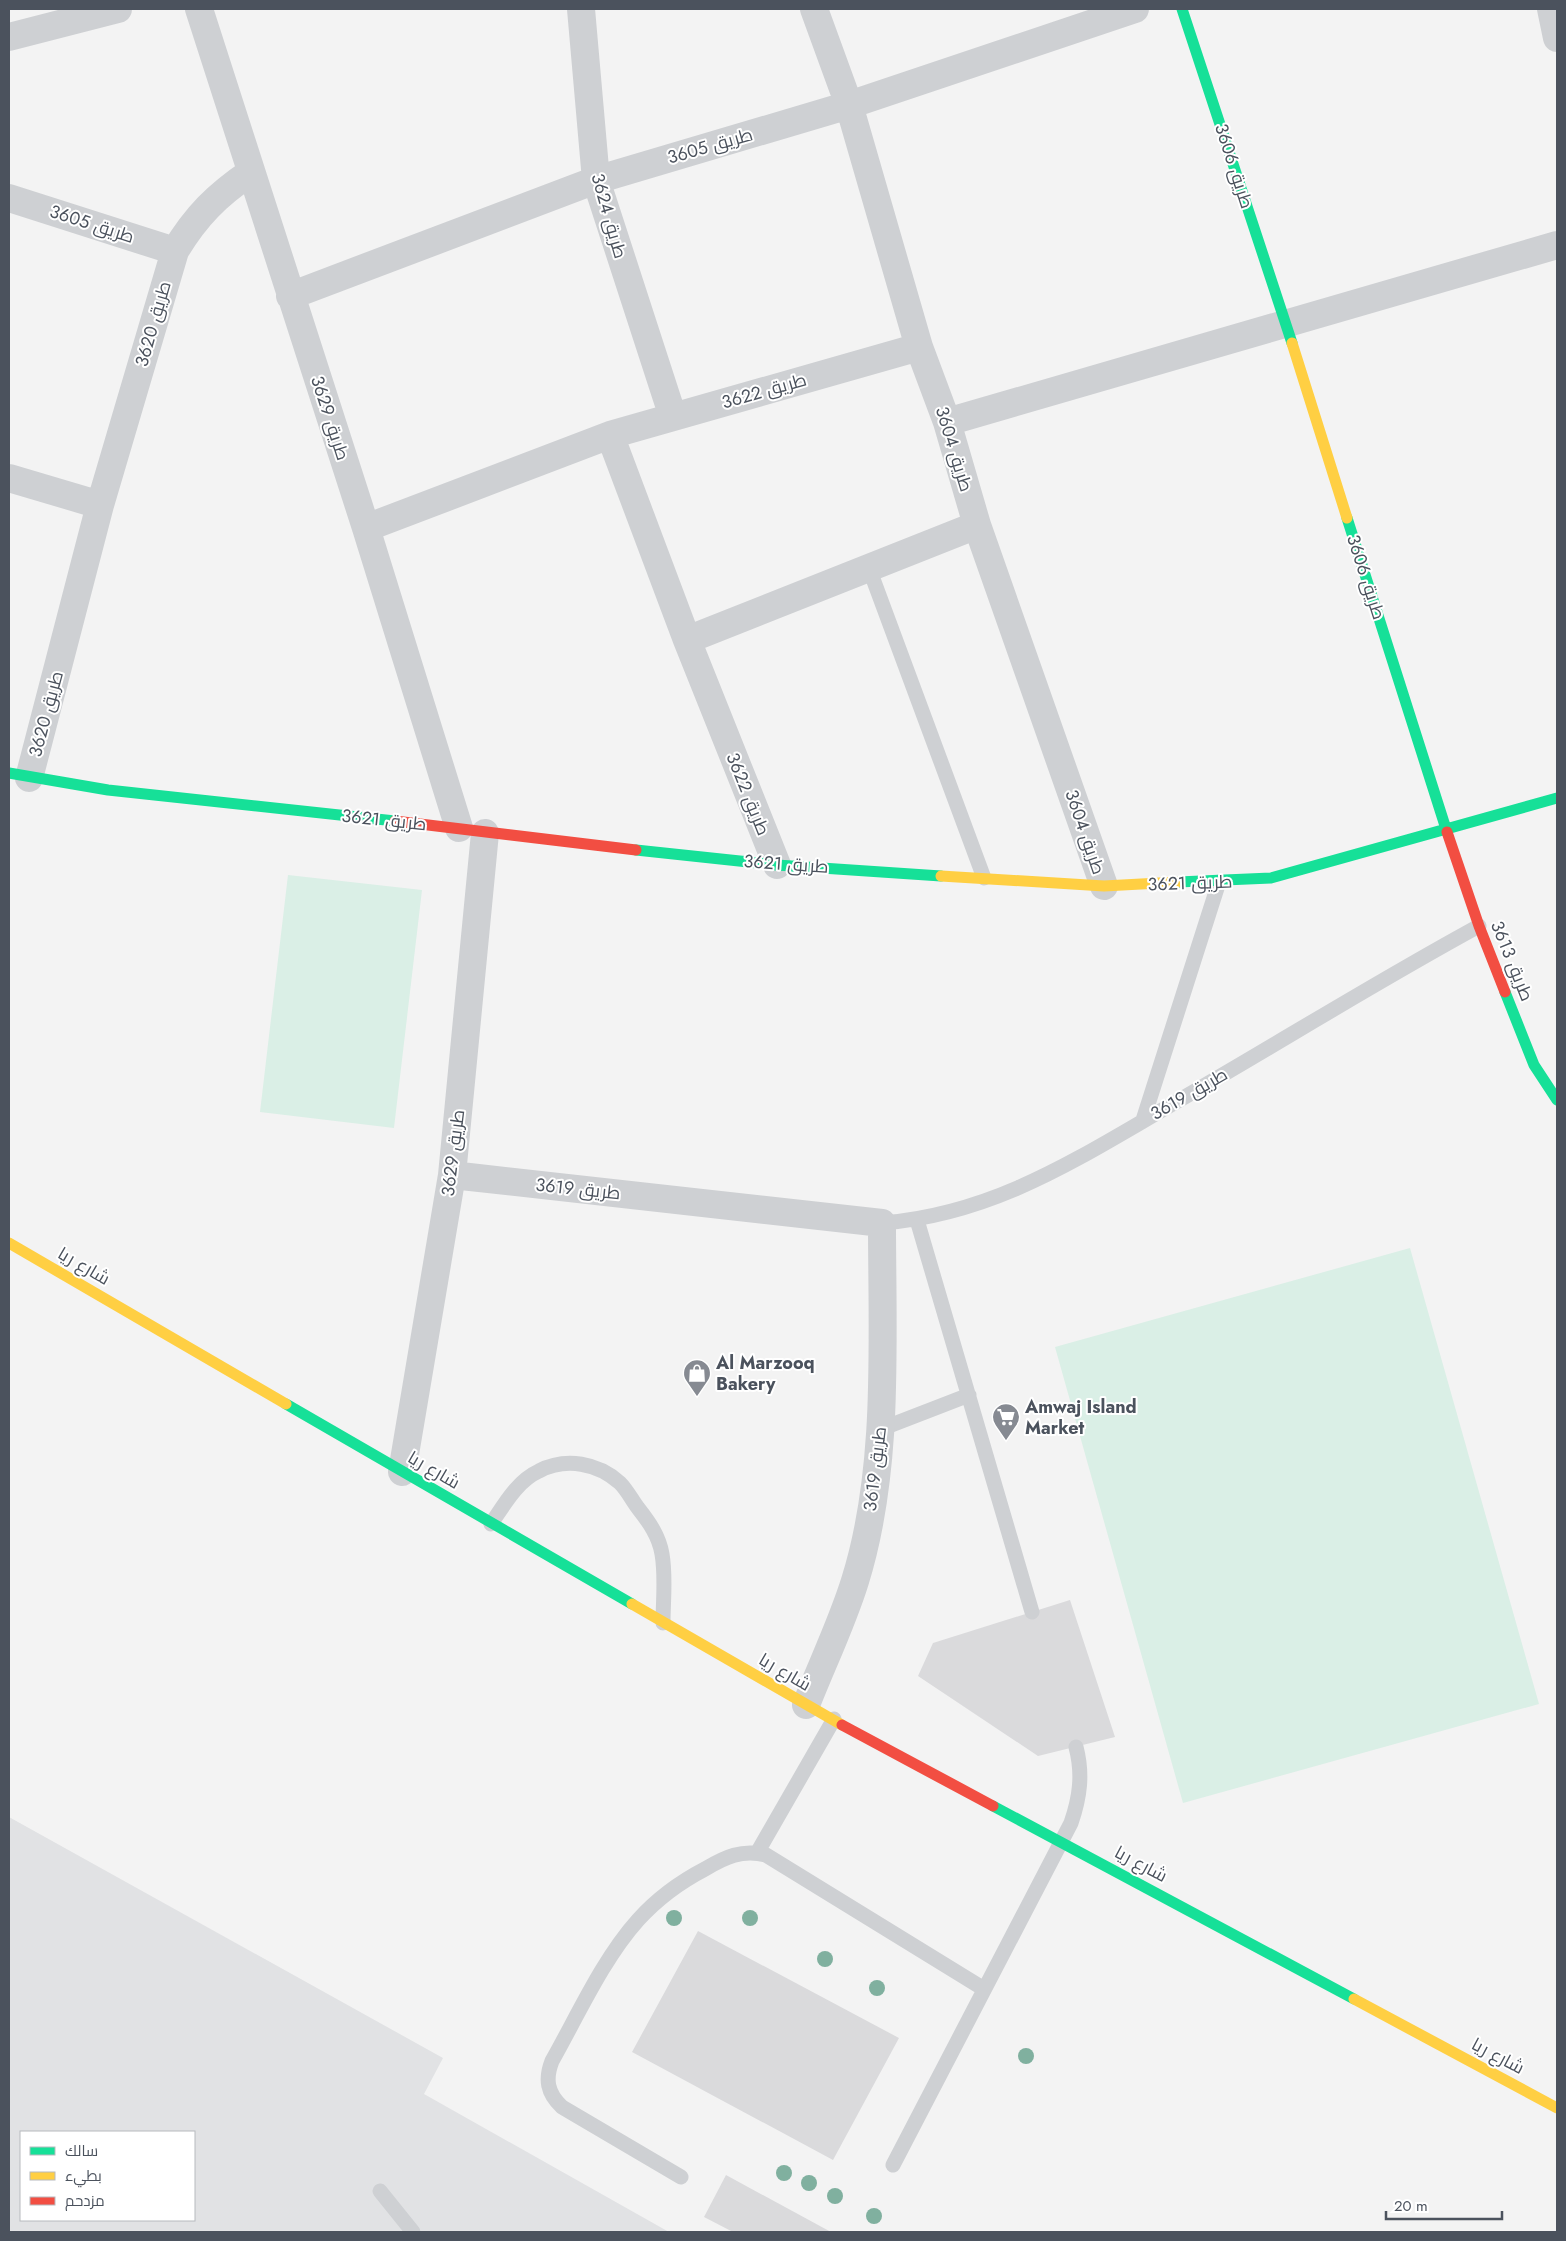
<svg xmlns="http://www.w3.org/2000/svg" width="1566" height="2241" viewBox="0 0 1566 2241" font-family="Jost,Cairo,sans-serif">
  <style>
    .airport { fill: #e1e2e4; fill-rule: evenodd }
    .green { fill: #daefe6 }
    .building { fill: #dadadc }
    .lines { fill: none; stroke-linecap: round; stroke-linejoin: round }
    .lane { stroke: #ced0d3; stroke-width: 15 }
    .street { stroke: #ced0d3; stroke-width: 28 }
    .fast { stroke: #16e098; stroke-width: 11 }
    .slow { stroke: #ffcf43; stroke-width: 11 }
    .jam { stroke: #f24e42; stroke-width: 11 }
    .tree { fill: #80b09f }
    .labels { text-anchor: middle; stroke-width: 4; stroke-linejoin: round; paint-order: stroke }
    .street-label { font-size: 18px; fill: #4b525d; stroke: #fff }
    .poi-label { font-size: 18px; font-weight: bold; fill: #4b525d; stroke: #fff; text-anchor: start }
  </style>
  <rect width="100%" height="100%" fill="#f3f3f3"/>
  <!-- airport -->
  <path class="airport" d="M9 1817 443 2058 424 2094 669 2232H9ZM21 2132H194V2220H21Z"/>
  <!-- green -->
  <path class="green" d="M288 875 422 890 394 1128 260 1112Z
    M1410 1248 1539 1704 1183 1803 1055 1347Z"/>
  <!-- building -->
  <path class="building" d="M1070 1600 1115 1737 1038 1756 918 1676 933 1643Z
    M698 1931 899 2038 833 2160 632 2052Z
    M726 2175 831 2232H733L704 2217Z"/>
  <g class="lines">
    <!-- lane -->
    <path class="lane" d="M869 568 984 878
      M1143 1120 1219 882
      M917 1220 1032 1612
      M882 1223C996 1214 1080 1157 1176 1102 1277 1044 1376 982 1479 926
      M881 1429 969 1395
      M491 1524C504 1505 517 1481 539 1471 566 1457 598 1463 620 1483 627 1490 632 1500 638 1508 649 1522 659 1536 662 1554 666 1577 663 1601 663 1623
      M757 1853 834 1719
      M893 2165 1071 1823C1080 1797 1083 1774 1076 1747
      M681 2177 562 2107C547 2093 545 2079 552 2061 578 2015 603 1959 638 1920 657 1899 680 1882 705 1869 725 1857 742 1849 766 1855L984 1989
      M380 2191 413 2232"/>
    <!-- street -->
    <path class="street" d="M199 9 366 528 459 828
      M581 9 596 180 673 417
      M814 9 849 105 919 347 947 422 977 525 1104 886
      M1551 9 1557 38
      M9 37 118 9
      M9 198 175 251
      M290 296 596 180 849 105 1135 9
      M947 422 1557 245
      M610 435 687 640 777 865
      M9 478 100 505
      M366 528 610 435 919 347
      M687 640 977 525
      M29 778 100 505 175 251C196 216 217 195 251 172
      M452 1175 882 1223C882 1340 890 1469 855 1581 842 1623 822 1664 806 1705
      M402 1472 452 1175 485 833"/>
    <!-- fast -->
    <path class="fast" d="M1182 9 1292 343
      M1347 518 1447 832
      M9 773 108 790 395 821
      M636 850 777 865 941 876
      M1178 882 1271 878 1557 798
      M1505 992 1534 1065 1557 1100
      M286 1404 632 1604
      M993 1806 1354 1999"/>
    <!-- slow -->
    <path class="slow" d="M1292 343 1347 518
      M941 876 1104 886 1178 882
      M9 1243 286 1404
      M632 1604 842 1725
      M1354 1999 1557 2108"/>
    <!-- jam -->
    <path class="jam" d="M395 821 636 850
      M1447 832 1479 926 1505 992
      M842 1725 993 1806"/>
  </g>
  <!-- trees -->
  <g class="tree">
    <circle cx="674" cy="1918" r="8"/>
    <circle cx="750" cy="1918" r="8"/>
    <circle cx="825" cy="1959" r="8"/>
    <circle cx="877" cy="1988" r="8"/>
    <circle cx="1026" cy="2056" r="8"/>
    <circle cx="784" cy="2173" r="8"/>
    <circle cx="809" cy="2183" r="8"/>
    <circle cx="835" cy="2196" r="8"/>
    <circle cx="874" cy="2216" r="8"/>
  </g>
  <!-- icons -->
  <defs>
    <g id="shop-pin" transform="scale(1.4375)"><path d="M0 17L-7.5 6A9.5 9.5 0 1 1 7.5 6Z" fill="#868a92" stroke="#fff"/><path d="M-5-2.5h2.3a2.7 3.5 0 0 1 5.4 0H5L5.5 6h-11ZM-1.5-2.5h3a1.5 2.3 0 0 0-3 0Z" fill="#fff"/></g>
    <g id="supermarket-pin" transform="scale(1.4375)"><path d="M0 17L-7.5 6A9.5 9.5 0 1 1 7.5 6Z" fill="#868a92" stroke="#fff"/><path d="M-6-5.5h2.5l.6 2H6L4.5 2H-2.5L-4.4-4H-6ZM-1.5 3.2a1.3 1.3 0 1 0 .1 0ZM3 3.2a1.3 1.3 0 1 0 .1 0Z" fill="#fff"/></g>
  </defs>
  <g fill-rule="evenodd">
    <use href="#shop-pin" x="697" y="1373"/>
    <use href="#supermarket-pin" x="1006" y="1417"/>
  </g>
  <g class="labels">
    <!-- street labels -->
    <g class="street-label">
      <text transform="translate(710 146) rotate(-16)" y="6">طريق 3605</text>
      <text transform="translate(1234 166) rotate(72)" y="6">طريق 3606</text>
      <text transform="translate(609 216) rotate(74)" y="6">طريق 3624</text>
      <text transform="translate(92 224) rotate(18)" y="6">طريق 3605</text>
      <text transform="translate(153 324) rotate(-74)" y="6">طريق 3620</text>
      <text transform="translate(764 391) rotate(-16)" y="6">طريق 3622</text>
      <text transform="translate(330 418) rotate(72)" y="6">طريق 3629</text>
      <text transform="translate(954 449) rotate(73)" y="6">طريق 3604</text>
      <text transform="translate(1366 577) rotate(72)" y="6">طريق 3606</text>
      <text transform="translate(46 714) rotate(-75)" y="6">طريق 3620</text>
      <text transform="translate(748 794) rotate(68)" y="6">طريق 3622</text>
      <text transform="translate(384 820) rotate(6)" y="6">طريق 3621</text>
      <text transform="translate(1085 832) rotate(71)" y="6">طريق 3604</text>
      <text transform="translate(786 864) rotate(4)" y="6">طريق 3621</text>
      <text transform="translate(1190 883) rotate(-2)" y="6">طريق 3621</text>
      <text transform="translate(1512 961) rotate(68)" y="6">طريق 3613</text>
      <text transform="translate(1189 1094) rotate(-30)" y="6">طريق 3619</text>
      <text transform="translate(453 1153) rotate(-83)" y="6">طريق 3629</text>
      <text transform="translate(578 1189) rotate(6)" y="6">طريق 3619</text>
      <text transform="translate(84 1266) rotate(30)" y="6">شارع ريا</text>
      <text transform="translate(875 1469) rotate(-83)" y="6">طريق 3619</text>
      <text transform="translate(434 1470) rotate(30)" y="6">شارع ريا</text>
      <text transform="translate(785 1672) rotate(30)" y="6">شارع ريا</text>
      <text transform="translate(1141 1864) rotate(28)" y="6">شارع ريا</text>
      <text transform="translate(1498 2056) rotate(28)" y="6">شارع ريا</text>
    </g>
    <!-- poi labels -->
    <g class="poi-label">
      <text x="716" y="1369">Al Marzooq<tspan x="716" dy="21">Bakery</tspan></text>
      <text x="1025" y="1413">Amwaj Island<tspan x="1025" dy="21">Market</tspan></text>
    </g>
  </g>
  <!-- border -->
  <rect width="1566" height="2241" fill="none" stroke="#4b525d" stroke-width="20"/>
  <!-- legend -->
  <rect x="20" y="2131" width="175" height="90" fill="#ffffff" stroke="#b7babe"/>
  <rect x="30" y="2147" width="25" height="8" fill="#16e098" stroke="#b7babe"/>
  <text x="65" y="2156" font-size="15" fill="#4b525d">سالك</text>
  <rect x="30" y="2172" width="25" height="8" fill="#ffcf43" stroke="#b7babe"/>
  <text x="65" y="2181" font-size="15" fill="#4b525d">بطيء</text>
  <rect x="30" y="2197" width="25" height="8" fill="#f24e42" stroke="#b7babe"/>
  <text x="65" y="2206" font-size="15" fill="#4b525d">مزدحم</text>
  <!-- scale -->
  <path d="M1386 2211v8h116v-8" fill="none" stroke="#4b525d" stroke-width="2.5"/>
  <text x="1394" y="2211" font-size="15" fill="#4b525d" stroke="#ffffff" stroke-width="4" paint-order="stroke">20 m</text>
</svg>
